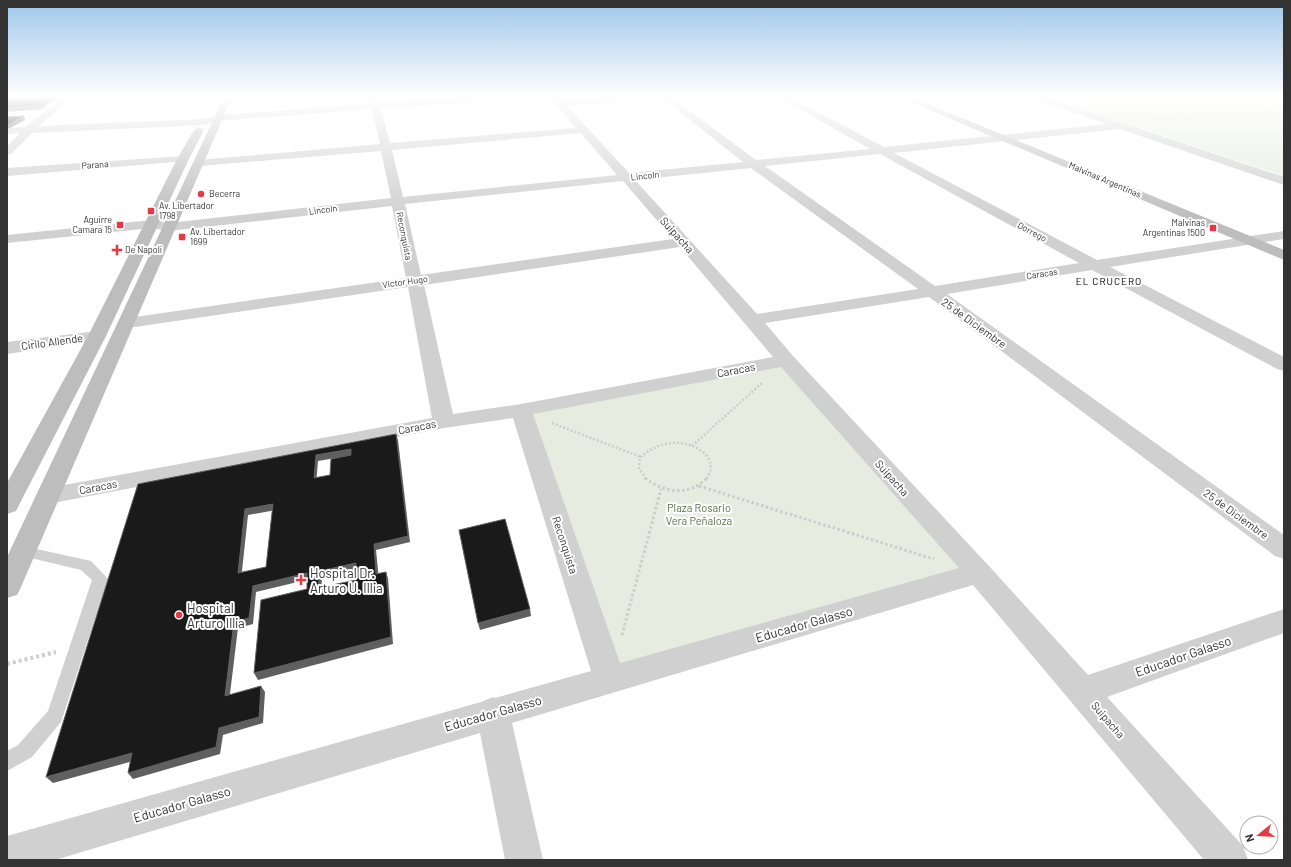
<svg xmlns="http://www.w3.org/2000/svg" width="1291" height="867" viewBox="0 0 1291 867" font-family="Barlow,sans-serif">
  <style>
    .green { fill: #e6ecdf }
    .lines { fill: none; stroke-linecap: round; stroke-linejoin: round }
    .path-far3 { stroke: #cdcdcd; stroke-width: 1; stroke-dasharray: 1 1; stroke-linecap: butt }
    .path-far2 { stroke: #cdcdcd; stroke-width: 2.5; stroke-dasharray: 2 2; stroke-linecap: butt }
    .path-far1 { stroke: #cdcdcd; stroke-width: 3; stroke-dasharray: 2.5 2.5; stroke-linecap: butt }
    .path { stroke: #cdcdcd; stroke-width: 4; stroke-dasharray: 3 3; stroke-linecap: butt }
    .lane { fill: #d0d0d0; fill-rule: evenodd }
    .street { fill: #d0d0d0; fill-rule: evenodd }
    .secondary { fill: #bdbdbd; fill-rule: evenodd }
    .shaded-wall { fill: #5f5f5f }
    .building { fill: #1a1a1a; stroke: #5f5f5f; fill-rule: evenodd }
    .poi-dot { fill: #e63946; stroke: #fff; stroke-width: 1.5 }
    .labels { text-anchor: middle; stroke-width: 4; stroke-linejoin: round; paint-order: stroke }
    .far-street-label { font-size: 9px; fill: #333; stroke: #fff }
    .far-poi-label { font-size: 9px; fill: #333; stroke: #fff; text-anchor: start }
    .far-neighbourhood-label { font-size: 10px; letter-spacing: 1px; fill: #000; stroke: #fff }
    .street-label { font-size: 11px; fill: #333; stroke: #fff }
    .park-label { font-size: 11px; fill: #56703f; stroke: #fff }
    .near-poi-label { font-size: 13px; fill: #333; stroke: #fff; text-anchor: start }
    .near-street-label { font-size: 13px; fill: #333; stroke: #fff }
  </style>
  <rect width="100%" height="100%" fill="#fff"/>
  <!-- green -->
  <path class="green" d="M1044 97H1284V176Z
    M786 360 979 573 610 680 521 410Z"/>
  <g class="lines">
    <!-- path-far3 -->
    <path class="path-far3" d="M1153 120 1284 110"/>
    <!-- path-far2 -->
    <path class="path-far2" d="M552 423 641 457
      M692 446 762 383
      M646 479 639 468 640 458C648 450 658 445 670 443 690 440 723 456 706 479"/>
    <!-- path-far1 -->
    <path class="path-far1" d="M645 478C665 493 688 497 707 478
      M699 486 934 559
      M622 635 661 489"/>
    <!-- path -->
    <path class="path" d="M7 664 56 652"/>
    <!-- lane -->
    <path class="lane" d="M23 546 91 561 108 579 61 722 32 757 7 771V751L18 745 48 711 92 580 81 570 18 555 16 551 18 547Z"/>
    <!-- street -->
    <path class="street" d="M63 97H73L39 126 204 119 218 115 371 104 370 97H378L380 103 464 97H506L502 100 381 109 390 143 576 128 549 97H558L562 101 609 97H647L643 100 567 106 629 173 743 162 661 97H671L756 160 870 149 778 97H789L884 147 1107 124 1032 99 1031 97H1044L1284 177V185L1120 129 894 153 1097 260 1284 231V239L1110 267 1284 357V371L1277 369 1092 270 947 294 1284 535V559L1275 556 929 297 765 323 793 356 989 566 1088 675 1284 609V633L1107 697 1243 846 1248 860H1204L973 585 512 723 543 860H505L480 733 55 860H7V836L481 702 493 697 495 698 591 671 513 418 444 428 48 504 39 502 36 496 39 490 48 488 432 418 408 287 128 328 122 327 119 323 122 319 128 318 406 278 392 206 169 231 152 228 7 243V235L152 220 169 223 391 198 381 151 199 166 195 165 193 163 195 161 199 160 380 144 372 109 219 121 204 125 32 133 11 154 7 155V146L20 133 7 134V128L26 127ZM581 133 617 175 403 197 392 150ZM880 154 1079 263 935 286 765 166ZM751 168 918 289 757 314 635 180ZM623 181 673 239 421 275 405 204ZM680 247 773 357 521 404 453 414 424 285ZM781 367 959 568 620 663 533 414Z
      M183 156 187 157 189 159 187 161 7 176V168Z
      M97 331 103 332 106 336 103 340 7 354V342Z"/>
    <!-- secondary -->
    <path class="secondary" d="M224 97H232L21 587 17 595 7 598V557Z
      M899 97H911L1284 250V260Z
      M199 127 204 130 189 159 106 336 19 505 16 511 7 514V483L88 336 177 159 194 130Z"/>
  </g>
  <!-- shaded-wall -->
  <path class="shaded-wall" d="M52 97H57L42 109 7 112V108Z
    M24 116 25 120 10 128 7 129V125Z
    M396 434 398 440 410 542 376 550 379 580 376 574 374 544Z
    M351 449 353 455 318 461 316 484 314 478 316 455Z
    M273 504 276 510 248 515 241 580 238 573 245 509Z
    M356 563 358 569 322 577 321 595 318 588 320 571Z
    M386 572 388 578 393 644 258 680 254 673Z
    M307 573 310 579 256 592 253 624 238 628 229 702 225 696 234 622 253 586Z
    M530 609 531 616 480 630 478 623Z
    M261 686 265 692 263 723 223 735 220 754 133 779 128 773 219 728Z
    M132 753 137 760 53 783 46 777Z"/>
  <!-- building -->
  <path class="building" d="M7 97H52L40 106 7 108Z
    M24 116 8 125H7V117Z
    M396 434 408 536 374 544 376 574 386 572 391 637 254 673 261 600 307 589V573L253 586 249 618 234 622 225 696 261 686 259 717 219 728 216 747 128 773 132 753 46 777 138 484ZM351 449V455L331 459 330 475 314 478 316 455ZM273 504 266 567 238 573 245 509ZM356 563V580L318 588 320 571Z
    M505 519 530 609 478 623 459 530Z"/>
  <!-- sky -->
  <linearGradient id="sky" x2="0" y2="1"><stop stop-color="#9ec6ea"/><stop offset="0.44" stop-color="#fff"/><stop offset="1" stop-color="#fff" stop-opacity="0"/></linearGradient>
  <rect width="1291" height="218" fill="url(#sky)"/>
  <!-- markers -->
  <g class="poi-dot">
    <circle cx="201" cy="194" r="4"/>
    <rect x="147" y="207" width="8" height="8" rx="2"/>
    <rect x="116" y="221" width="8" height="8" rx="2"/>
    <rect x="1209" y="224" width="8" height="8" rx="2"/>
    <rect x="178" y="233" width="8" height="8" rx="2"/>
    <path d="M115 244h4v4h4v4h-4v4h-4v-4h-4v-4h4z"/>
    <path d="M299 574h4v4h4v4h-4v4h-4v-4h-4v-4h4z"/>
    <circle cx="179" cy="615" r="4"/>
  </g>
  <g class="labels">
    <!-- far-street labels -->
    <g class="far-street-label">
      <text transform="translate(95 165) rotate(-4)" y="3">Parana</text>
      <text transform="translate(645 176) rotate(-6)" y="3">Lincoln</text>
      <text transform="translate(1105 180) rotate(23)" y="3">Malvinas Argentinas</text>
      <text transform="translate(323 210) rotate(-7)" y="3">Lincoln</text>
      <text transform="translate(1032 232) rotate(28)" y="3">Dorrego</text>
      <text transform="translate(404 236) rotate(79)" y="3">Reconquista</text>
      <text transform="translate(1042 274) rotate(-9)" y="3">Caracas</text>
      <text transform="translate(405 282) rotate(-8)" y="3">Victor Hugo</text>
    </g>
    <!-- far-poi labels -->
    <g class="far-poi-label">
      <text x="209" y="197">Becerra</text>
      <text x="159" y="209">Av. Libertador<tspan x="159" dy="10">1798</tspan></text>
      <text x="112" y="223" text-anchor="end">Aguirre<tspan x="112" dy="10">Camara 15</tspan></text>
      <text x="1205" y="226" text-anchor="end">Malvinas<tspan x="1205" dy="10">Argentinas 1500</tspan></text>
      <text x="190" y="235">Av. Libertador<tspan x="190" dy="10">1699</tspan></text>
      <text x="125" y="253">De Napoli</text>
    </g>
    <!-- far-neighbourhood labels -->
    <g class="far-neighbourhood-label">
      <text x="1109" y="285">EL CRUCERO</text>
    </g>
    <!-- street labels -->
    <g class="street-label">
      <text transform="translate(677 235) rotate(48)" y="4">Suipacha</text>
      <text transform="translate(974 323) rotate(36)" y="4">25 de Diciembre</text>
      <text transform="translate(52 342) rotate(-8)" y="4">Cirilo Allende</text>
      <text transform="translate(736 370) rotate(-11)" y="4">Caracas</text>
      <text transform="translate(417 427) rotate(-11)" y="4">Caracas</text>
      <text transform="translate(892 478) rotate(48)" y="4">Suipacha</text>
      <text transform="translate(98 487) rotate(-11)" y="4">Caracas</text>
      <text transform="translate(1236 514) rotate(36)" y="4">25 de Diciembre</text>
      <text transform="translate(565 545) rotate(72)" y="4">Reconquista</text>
      <text transform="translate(1108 720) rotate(49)" y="4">Suipacha</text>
    </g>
    <!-- park labels -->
    <g class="park-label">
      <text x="699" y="512">Plaza Rosario<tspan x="699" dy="13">Vera Peñaloza</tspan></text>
    </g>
    <!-- near-poi labels -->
    <g class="near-poi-label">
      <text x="310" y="578">Hospital Dr.<tspan x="310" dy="15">Arturo U. Illia</tspan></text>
      <text x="187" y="613">Hospital<tspan x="187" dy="15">Arturo Illía</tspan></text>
    </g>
    <!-- near-street labels -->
    <g class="near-street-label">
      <text transform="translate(804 624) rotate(-16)" y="5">Educador Galasso</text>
      <text transform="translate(1183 656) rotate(-19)" y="5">Educador Galasso</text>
      <text transform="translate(493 713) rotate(-16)" y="5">Educador Galasso</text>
      <text transform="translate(182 804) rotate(-16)" y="5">Educador Galasso</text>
    </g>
  </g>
  <!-- border -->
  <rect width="1291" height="867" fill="none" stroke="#333333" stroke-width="16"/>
  <!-- north arrow -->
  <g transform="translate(1259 835) rotate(252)"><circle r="19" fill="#ffffff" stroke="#adadad"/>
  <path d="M0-3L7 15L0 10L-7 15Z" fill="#e63946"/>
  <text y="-6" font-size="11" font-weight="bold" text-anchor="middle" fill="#333333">N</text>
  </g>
</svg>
